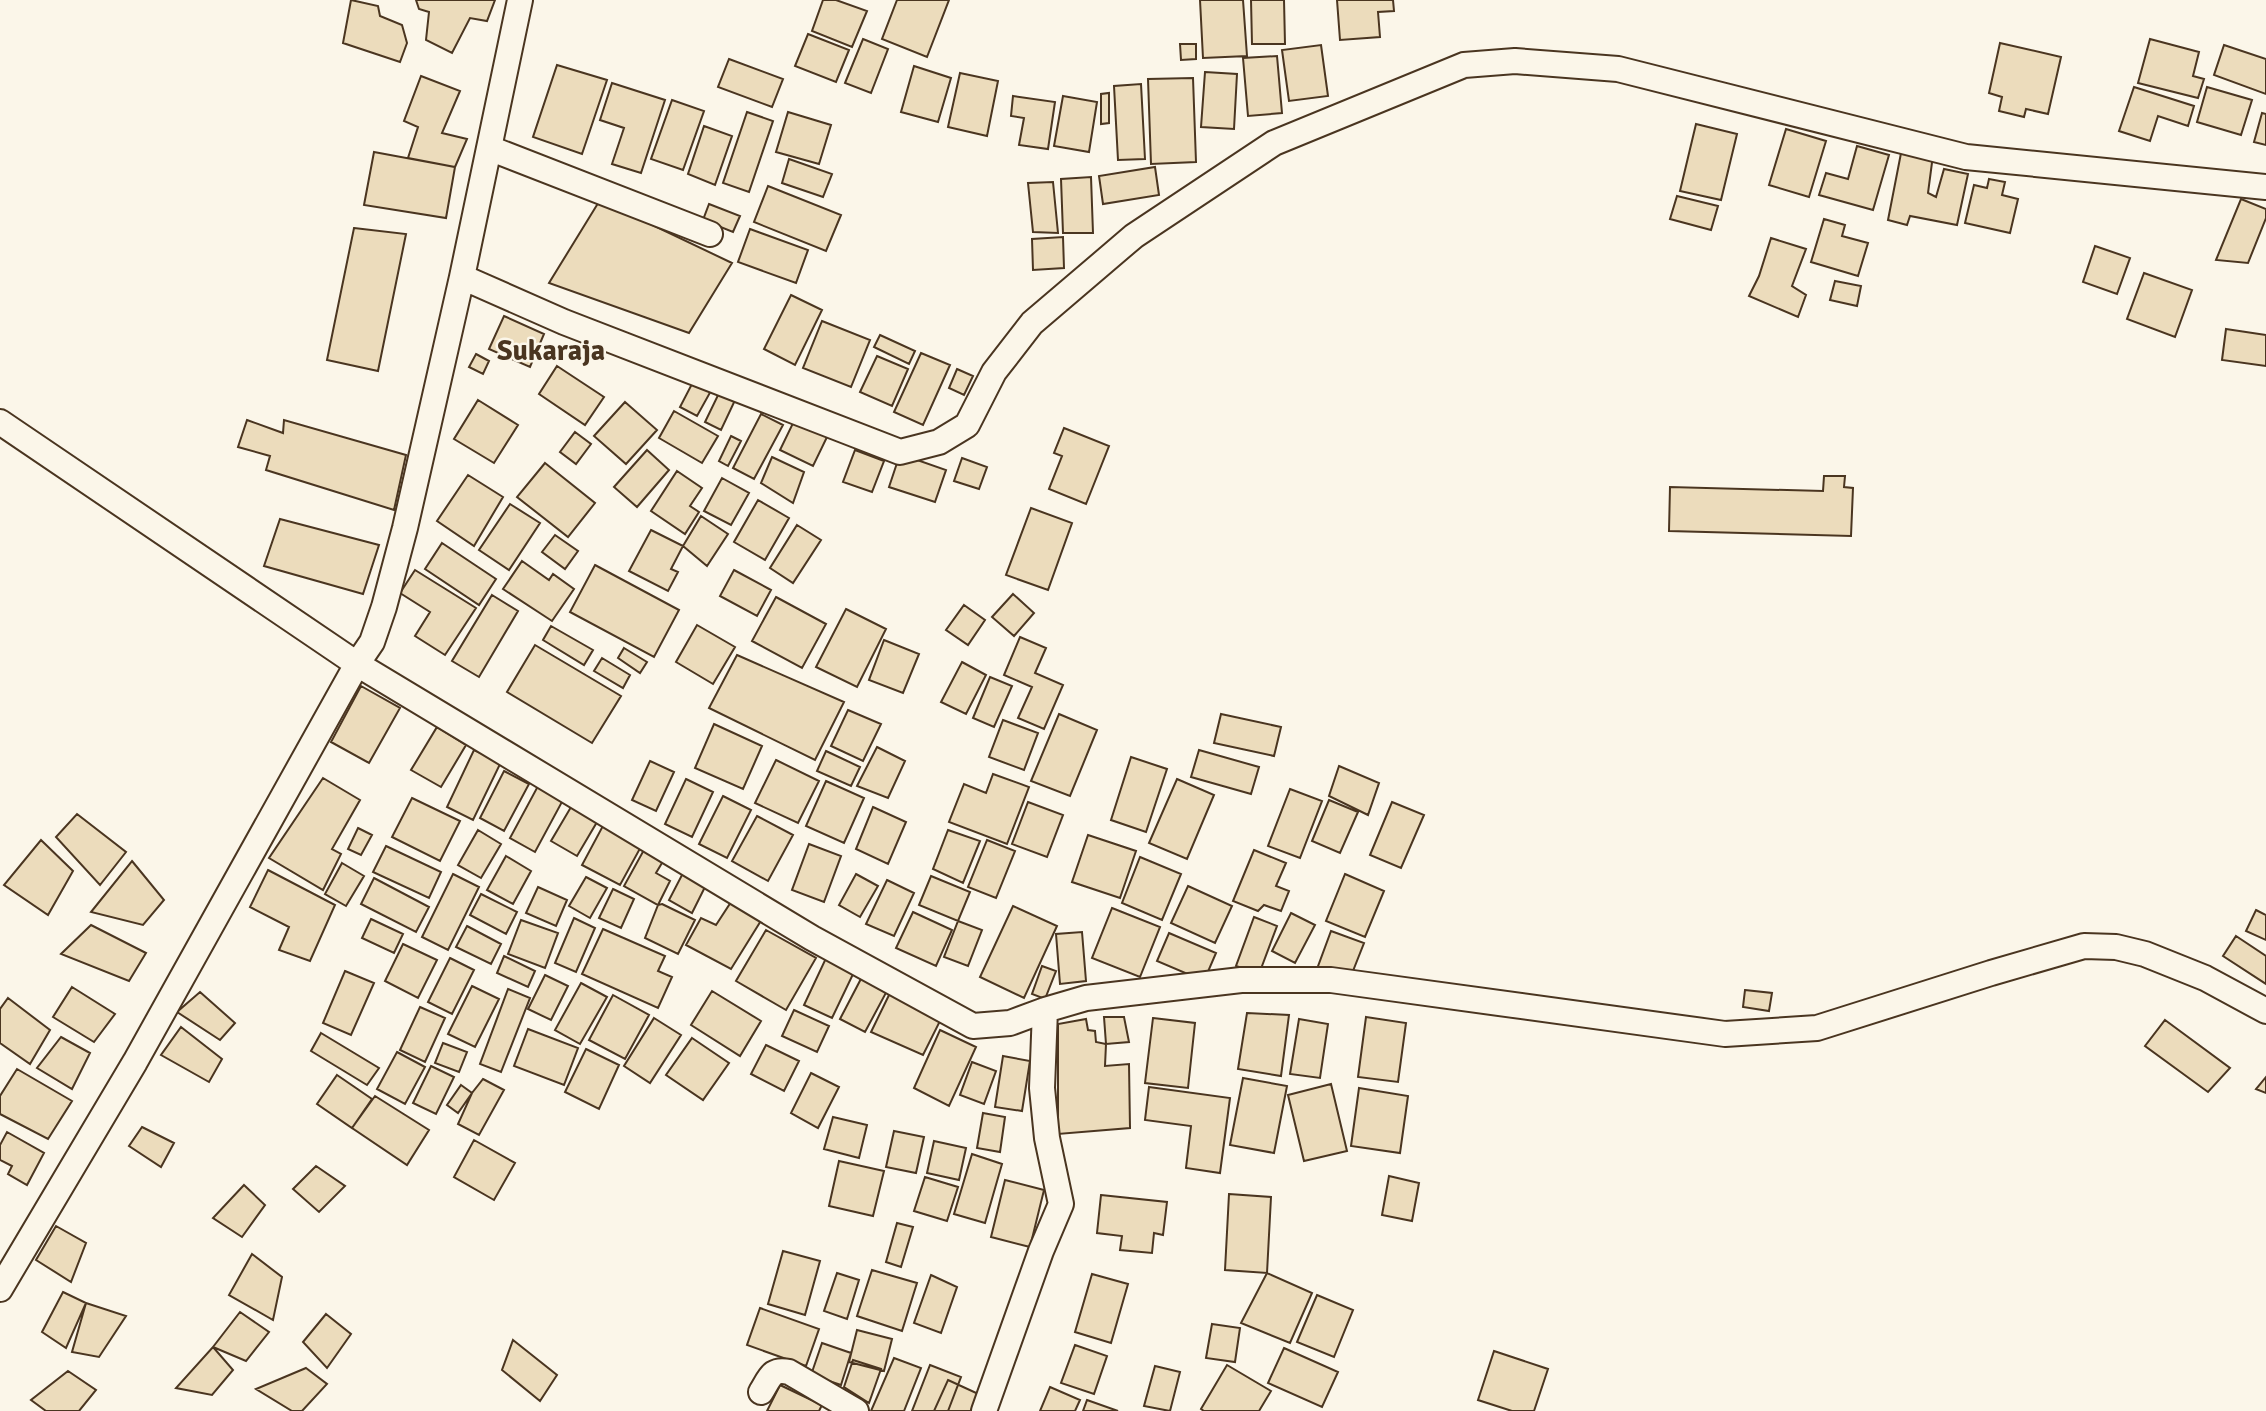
<svg xmlns="http://www.w3.org/2000/svg" width="2266" height="1411" viewBox="0 0 2266 1411" font-family="Signika,sans-serif">
  <style>
    .building { fill: #ecdcbc; stroke: #4a3520; stroke-width: 2 }
    .lines { fill: none; stroke-linecap: round; stroke-linejoin: round }
    .minor-casing { stroke: #4a3520; stroke-width: 28 }
    .minor { stroke: #fbf6e9; stroke-width: 24 }
    .labels { text-anchor: middle; stroke-width: 5; stroke-linejoin: round; paint-order: stroke }
    .quarter-label { font-size: 28px; font-weight: bold; fill: #4a3520; stroke: #fbf6e9 }
  </style>
  <rect width="100%" height="100%" fill="#fbf6e9"/>
  <!-- building -->
  <path class="building" d="M351 0 378 6 380 16 402 25 407 43 400 62 343 43Z
    M416 0H495L487 21 470 18 452 53 426 40 429 12 419 9Z
    M823 0H836L867 11 852 47 812 31Z
    M897 0H949L927 57 882 39Z
    M1200 0H1243L1247 56 1203 58Z
    M1251 0H1284L1285 44H1252Z
    M1337 0H1393L1394 11 1378 12 1380 37 1340 40Z
    M808 34 849 50 836 82 795 66Z
    M863 39 888 49 871 93 845 83Z
    M2150 39 2199 52 2193 76 2204 79 2198 98 2138 83Z
    M2000 43 2061 57 2048 114 2026 109 2024 117 1999 111 2002 97 1989 93Z
    M1180 44H1196V59L1181 60Z
    M1321 45 1328 96 1289 101 1282 50Z
    M2224 45 2266 59V94L2214 75Z
    M1277 56 1282 113 1248 116 1243 58Z
    M729 59 783 79 772 107 718 87Z
    M557 65 607 80 582 154 533 137Z
    M914 66 951 78 938 122 901 112Z
    M1205 72 1237 74 1234 129 1201 127Z
    M960 73 998 81 987 136 948 127Z
    M421 76 460 91 442 133 467 139 455 167 408 158 418 127 404 121Z
    M1193 78 1196 162 1151 164 1148 79Z
    M612 83 665 100 641 173 612 164 624 128 600 120Z
    M1141 84 1145 159 1118 160 1114 86Z
    M2134 87 2194 106 2188 126 2158 116 2150 141 2119 131Z
    M2207 87 2252 100 2241 135 2197 122Z
    M1109 93V123L1101 124V94Z
    M1013 96 1055 102 1048 149 1019 145 1024 118 1011 116Z
    M1063 96 1097 102 1089 152 1054 146Z
    M672 100 704 111 683 170 651 159Z
    M747 112 773 121 749 192 723 183Z
    M788 112 831 125 819 164 776 152Z
    M2262 113 2266 114V145L2254 142Z
    M1696 124 1737 134 1721 200 1680 191Z
    M704 126 732 136 715 185 688 174Z
    M1786 129 1826 141 1809 197 1769 185Z
    M1857 146 1889 155 1873 210 1819 195 1826 173 1848 179Z
    M1902 148 1933 155 1928 193 1936 197 1944 169 1968 174 1957 225 1910 216 1907 225 1888 220Z
    M374 152 455 167 446 218 364 205Z
    M789 159 832 174 823 197 782 183Z
    M1155 167 1159 195 1103 204 1099 176Z
    M1091 177 1093 233H1063L1061 179Z
    M1989 179 2005 182 2002 195 2018 199 2010 233 1965 223 1974 185 1987 188Z
    M1053 182 1058 233 1033 232 1028 183Z
    M768 186 841 215 826 251 754 222Z
    M1677 196 1718 206 1711 230 1670 219Z
    M2241 199 2266 209V218L2248 263 2216 260Z
    M600 200 732 263 689 333 549 283Z
    M709 204 740 216 733 232 703 220Z
    M1824 219 1845 225 1842 236 1868 243 1858 276 1811 262Z
    M354 228 406 234 378 371 327 360Z
    M750 229 808 250 796 283 738 262Z
    M1063 237 1064 268 1033 270 1032 239Z
    M1771 238 1806 249 1792 286 1806 295 1798 317 1749 296 1759 276Z
    M2095 246 2130 258 2117 294 2083 282Z
    M2144 273 2192 290 2175 337 2127 319Z
    M1835 281 1861 286 1857 306 1830 300Z
    M791 295 822 310 795 365 764 349Z
    M504 316 544 334 530 367 489 349Z
    M822 321 870 340 851 387 803 368Z
    M2226 329 2266 335V366L2222 360Z
    M880 335 915 351 909 364 874 347Z
    M921 353 950 365 923 425 894 412Z
    M476 354 489 361 483 374 469 367Z
    M877 356 908 369 892 406 860 392Z
    M557 366 604 397 585 425 539 394Z
    M957 369 973 376 964 395 949 388Z
    M694 380 712 389 697 416 680 407Z
    M721 389 737 396 721 430 705 422Z
    M478 400 518 425 494 463 454 439Z
    M625 402 657 430 626 464 594 436Z
    M674 411 718 436 702 463 659 438Z
    M761 414 783 425 754 479 733 468Z
    M795 419 828 435 813 466 780 450Z
    M247 420 283 433 284 420 406 455 394 510 266 470 270 456 238 447Z
    M1064 428 1109 446 1086 504 1049 489 1062 456 1054 453Z
    M575 432 591 444 576 464 560 452Z
    M731 436 741 441 728 466 719 461Z
    M647 450 669 470 637 507 614 487Z
    M855 450 884 461 872 492 843 482Z
    M900 454 946 470 935 502 889 487Z
    M772 457 804 472 793 503 761 483Z
    M962 458 987 467 979 489 954 481Z
    M545 463 595 503 568 537 517 497Z
    M677 471 702 488 690 506 699 512 685 534 651 511Z
    M468 475 503 497 474 546 437 521Z
    M1824 476H1845L1844 487 1853 488 1851 536 1669 531 1670 487 1823 491Z
    M722 478 749 493 731 525 704 511Z
    M758 500 789 518 765 560 734 542Z
    M510 504 540 523 509 570 479 550Z
    M1031 508 1072 523 1048 590 1006 575Z
    M701 516 728 534 707 566 683 546Z
    M280 519 379 545 363 594 264 566Z
    M797 525 821 540 793 583 770 568Z
    M651 530 683 546 671 569 678 572 668 591 629 571Z
    M555 535 578 551 565 569 542 552Z
    M442 543 496 579 479 605 425 569Z
    M522 561 549 580 553 574 574 589 552 621 503 589Z
    M595 565 679 610 654 657 570 612Z
    M415 570 476 608 445 655 415 636 430 612 400 593Z
    M734 570 771 590 757 616 720 596Z
    M1013 594 1034 613 1014 636 992 617Z
    M492 595 518 611 479 677 452 661Z
    M776 597 826 624 802 668 752 641Z
    M964 605 985 620 968 645 946 630Z
    M846 609 886 629 857 687 816 667Z
    M697 625 735 647 713 684 676 662Z
    M551 626 593 650 584 665 543 640Z
    M1020 637 1046 648 1035 673 1063 685 1044 729 1018 718 1032 687 1004 675Z
    M884 640 919 654 903 693 869 680Z
    M535 645 621 696 592 743 507 692Z
    M624 648 647 662 640 673 618 658Z
    M737 655 844 702 815 760 709 708Z
    M602 658 630 675 623 688 594 671Z
    M962 662 986 675 966 714 941 702Z
    M990 677 1012 686 994 727 973 718Z
    M361 686 400 708 369 763 331 742Z
    M848 710 881 724 863 761 831 746Z
    M1059 714 1097 730 1070 796 1031 781Z
    M1221 714 1281 727 1274 756 1214 743Z
    M1003 720 1038 733 1024 770 989 757Z
    M714 724 762 746 743 789 695 768Z
    M437 727 466 745 441 787 411 770Z
    M877 747 905 761 888 798 857 786Z
    M474 750 501 762 473 820 447 807Z
    M1199 750 1259 767 1251 794 1191 777Z
    M826 751 860 767 851 786 817 771Z
    M1131 757 1167 769 1146 832 1111 820Z
    M776 760 819 781 798 823 755 803Z
    M650 761 674 772 656 811 632 800Z
    M1339 766 1379 783 1368 815 1329 796Z
    M504 771 529 784 504 831 480 818Z
    M993 774 1029 787 1007 844 949 822 964 784 986 793Z
    M323 778 360 800 332 849 341 854 323 890 269 858Z
    M686 779 713 792 692 837 665 824Z
    M1177 779 1214 795 1187 859 1149 843Z
    M826 781 864 798 844 843 806 826Z
    M538 786 563 800 535 852 510 838Z
    M1290 789 1322 801 1300 858 1268 846Z
    M723 796 751 810 727 858 699 844Z
    M412 798 460 821 440 861 392 837Z
    M1329 800 1358 812 1340 853 1312 841Z
    M1028 802 1063 815 1047 857 1012 844Z
    M1392 802 1424 815 1401 868 1370 855Z
    M571 807 597 822 577 856 551 841Z
    M873 807 906 822 888 864 856 849Z
    M77 814 126 852 100 885 56 837Z
    M757 816 793 835 768 881 732 861Z
    M605 822 643 843 620 885 582 865Z
    M358 828 372 835 361 855 348 849Z
    M478 830 501 844 481 878 458 865Z
    M948 830 980 841 963 883 933 869Z
    M1088 835 1136 851 1120 898 1072 882Z
    M41 840 73 871 48 915 4 885Z
    M987 840 1015 851 996 898 968 887Z
    M809 844 841 856 824 902 792 890Z
    M386 846 441 872 429 898 373 872Z
    M645 848 665 858 656 873 670 881 658 905 624 886Z
    M1254 850 1286 863 1276 886 1289 891 1281 911 1264 905 1258 911 1233 901Z
    M506 856 531 871 513 904 487 890Z
    M1140 857 1181 874 1162 920 1122 903Z
    M132 861 164 900 143 925 91 912Z
    M342 863 364 876 346 906 325 894Z
    M268 870 335 905 310 961 279 950 289 927 250 907Z
    M683 873 706 885 692 913 669 900Z
    M453 874 479 887 448 950 422 937Z
    M856 874 878 886 860 917 839 905Z
    M1345 874 1384 891 1365 937 1326 921Z
    M931 876 970 892 958 921 919 905Z
    M586 877 607 888 590 918 569 906Z
    M374 878 429 907 416 932 361 904Z
    M887 880 914 893 894 936 866 924Z
    M1188 886 1232 906 1215 943 1171 923Z
    M538 887 567 900 556 926 526 913Z
    M613 889 634 899 621 928 599 918Z
    M481 894 517 912 506 934 470 915Z
    M733 899 762 919 731 969 686 945 701 918 716 925Z
    M662 904 695 920 678 954 645 938 658 905Z
    M1013 906 1057 926 1024 998 980 977Z
    M1112 908 1160 927 1140 977 1092 958Z
    M2256 910 2266 915V940L2246 931Z
    M913 912 952 930 936 966 896 948Z
    M1291 913 1315 925 1295 963 1272 951Z
    M1254 917 1277 926 1259 974 1236 966Z
    M574 918 595 928 576 972 555 963Z
    M371 919 403 934 394 953 362 938Z
    M521 920 558 933 545 968 508 954Z
    M958 921 982 930 968 966 944 957Z
    M91 925 146 953 129 981 61 954Z
    M467 926 501 944 491 964 456 947Z
    M603 929 665 956 658 971 672 977 658 1008 582 974Z
    M766 930 816 958 786 1010 736 981Z
    M1331 931 1364 943 1349 981 1317 969Z
    M1082 932 1086 981 1060 984 1056 934Z
    M1169 933 1216 953 1204 981 1157 961Z
    M2236 936 2266 956V984L2223 956Z
    M403 944 437 960 418 998 385 981Z
    M504 956 535 971 528 987 497 973Z
    M827 956 855 970 832 1018 804 1005Z
    M450 958 474 970 452 1014 428 1002Z
    M1042 966 1056 971 1045 999 1032 994Z
    M345 971 374 983 351 1035 323 1023Z
    M545 975 568 986 551 1020 528 1009Z
    M863 975 888 989 865 1032 840 1019Z
    M581 983 607 997 580 1044 555 1030Z
    M472 986 499 999 475 1047 448 1034Z
    M72 987 115 1014 94 1042 53 1017Z
    M508 989 530 998 501 1072 480 1064Z
    M1745 990 1772 993 1769 1011 1743 1007Z
    M712 991 761 1021 740 1056 691 1025Z
    M891 991 941 1019 923 1055 871 1032Z
    M200 992 235 1023 220 1040 177 1012Z
    M613 995 649 1015 625 1059 589 1040Z
    M8 998 50 1030 30 1064 0 1043V1009Z
    M420 1007 445 1018 425 1062 400 1050Z
    M794 1010 829 1026 817 1052 782 1036Z
    M1247 1013 1289 1015 1281 1076 1238 1069Z
    M1104 1017H1124L1129 1042 1106 1044Z
    M1366 1017 1406 1023 1398 1082 1358 1077Z
    M654 1018 681 1035 650 1083 624 1066Z
    M1153 1018 1195 1023 1188 1088 1145 1083Z
    M1086 1019 1088 1030 1095 1031 1096 1042 1106 1044 1105 1066 1129 1064 1130 1128 1058 1134V1024Z
    M1299 1019 1328 1024 1320 1078 1290 1074Z
    M2165 1020 2230 1068 2208 1092 2145 1046Z
    M181 1027 222 1059 209 1082 161 1055Z
    M528 1029 578 1048 564 1085 514 1066Z
    M940 1030 976 1047 949 1106 914 1088Z
    M321 1033 379 1068 367 1085 311 1051Z
    M61 1037 90 1053 72 1089 37 1068Z
    M692 1038 729 1063 703 1100 666 1075Z
    M443 1043 467 1052 459 1072 435 1063Z
    M766 1045 799 1061 784 1091 751 1074Z
    M586 1049 619 1065 599 1109 565 1092Z
    M397 1052 425 1067 405 1104 377 1089Z
    M1003 1056 1030 1061 1022 1111 995 1107Z
    M972 1062 996 1071 984 1104 960 1095Z
    M431 1066 454 1077 436 1114 413 1103Z
    M17 1069 72 1101 48 1139 0 1114V1096Z
    M811 1073 839 1087 818 1128 791 1113Z
    M337 1075 372 1099 352 1128 317 1104Z
    M2266 1077V1093L2256 1089Z
    M1243 1078 1287 1086 1274 1153 1230 1145Z
    M483 1079 504 1090 479 1135 458 1124 472 1093Z
    M1331 1084 1347 1151 1304 1161 1288 1095Z
    M461 1085 472 1093 458 1113 447 1105Z
    M1149 1087 1230 1098 1220 1173 1186 1168 1191 1126 1145 1120Z
    M1359 1088 1408 1096 1400 1153 1351 1146Z
    M375 1096 429 1130 407 1165 352 1128Z
    M983 1113 1005 1117 1000 1152 977 1148Z
    M833 1117 867 1125 859 1158 824 1149Z
    M142 1127 174 1143 161 1167 129 1146Z
    M894 1131 924 1137 916 1173 886 1167Z
    M7 1132 44 1153 27 1185 8 1174 12 1166 0 1160V1145Z
    M474 1140 515 1163 494 1200 454 1177Z
    M934 1141 966 1148 959 1180 927 1173Z
    M972 1154 1002 1164 985 1223 954 1214Z
    M839 1161 884 1171 873 1216 829 1206Z
    M316 1166 345 1186 319 1212 293 1189Z
    M1389 1176 1419 1183 1412 1221 1382 1215Z
    M925 1177 958 1187 947 1221 914 1211Z
    M1005 1180 1044 1190 1030 1247 991 1237Z
    M244 1185 265 1205 242 1237 213 1218Z
    M1229 1194 1271 1197 1267 1273 1225 1270Z
    M1101 1195 1167 1202 1163 1235 1154 1233 1152 1253 1120 1250 1122 1236 1097 1233Z
    M897 1223 913 1227 901 1267 886 1262Z
    M56 1226 86 1243 71 1282 36 1260Z
    M783 1251 820 1261 805 1315 768 1304Z
    M252 1254 282 1277 273 1320 229 1295Z
    M872 1270 917 1283 902 1331 857 1316Z
    M837 1273 859 1280 847 1319 824 1311Z
    M1267 1273 1312 1293 1290 1343 1241 1323Z
    M1092 1274 1128 1284 1111 1343 1075 1332Z
    M931 1275 957 1287 941 1333 914 1323Z
    M63 1292 86 1303 66 1348 42 1332Z
    M1317 1295 1353 1310 1334 1357 1297 1342Z
    M86 1303 126 1316 99 1357 72 1352Z
    M760 1308 819 1329 806 1366 747 1345Z
    M240 1312 269 1332 246 1361 213 1347Z
    M326 1314 351 1334 327 1368 303 1342Z
    M1212 1324 1240 1328 1235 1362 1206 1358Z
    M857 1330 892 1339 884 1371 849 1362Z
    M513 1340 557 1375 540 1401 502 1370Z
    M822 1343 851 1353 841 1385 811 1375Z
    M1075 1345 1107 1356 1094 1394 1061 1383Z
    M213 1347 233 1370 212 1395 176 1388Z
    M1284 1348 1338 1372 1322 1407 1268 1383Z
    M1494 1351 1548 1369 1534 1411H1512L1478 1400Z
    M894 1358 921 1368 904 1411H871Z
    M853 1360 881 1369 869 1403 844 1387Z
    M930 1365 961 1377 948 1411H912Z
    M1227 1365 1271 1391 1259 1411H1204L1201 1409Z
    M1155 1366 1180 1372 1170 1411 1144 1406Z
    M306 1368 327 1384 302 1411H292L256 1389Z
    M68 1371 96 1390 79 1411H46L31 1400Z
    M948 1380 985 1397 979 1411H934Z
    M780 1385 822 1405 819 1411H767Z
    M1050 1387 1080 1400 1075 1411H1040Z
    M1087 1400 1118 1411H1083Z"/>
  <g class="lines">
    <!-- minor casing -->
    <g class="minor-casing">
      <path id="minor" d="M489 148 710 234
        M462 277 564 322 900 452 939 442 967 425 994 372 1032 323 1134 236 1274 143 1464 65 1515 61 1618 69 1966 157 2266 187
        M0 422 357 664 812 938 973 1026 1010 1023 1045 1010 1086 998 1241 980H1331L1725 1034 1817 1028 1991 973 2084 946 2116 947 2145 954 2205 978 2266 1011
        M0 1289 135 1062 357 664 372 642 384 607 405 528 462 277 520 0
        M761 1392C770 1378 771 1368 789 1372L856 1411
        M984 1411 1041 1251 1061 1204 1047 1138 1042 1088 1045 1010"/>
    </g>
    <!-- minor -->
    <use href="#minor" class="minor"/>
  </g>
  <g class="labels">
    <!-- quarter labels -->
    <g class="quarter-label">
      <text x="551" y="360">Sukaraja</text>
    </g>
  </g>
</svg>
